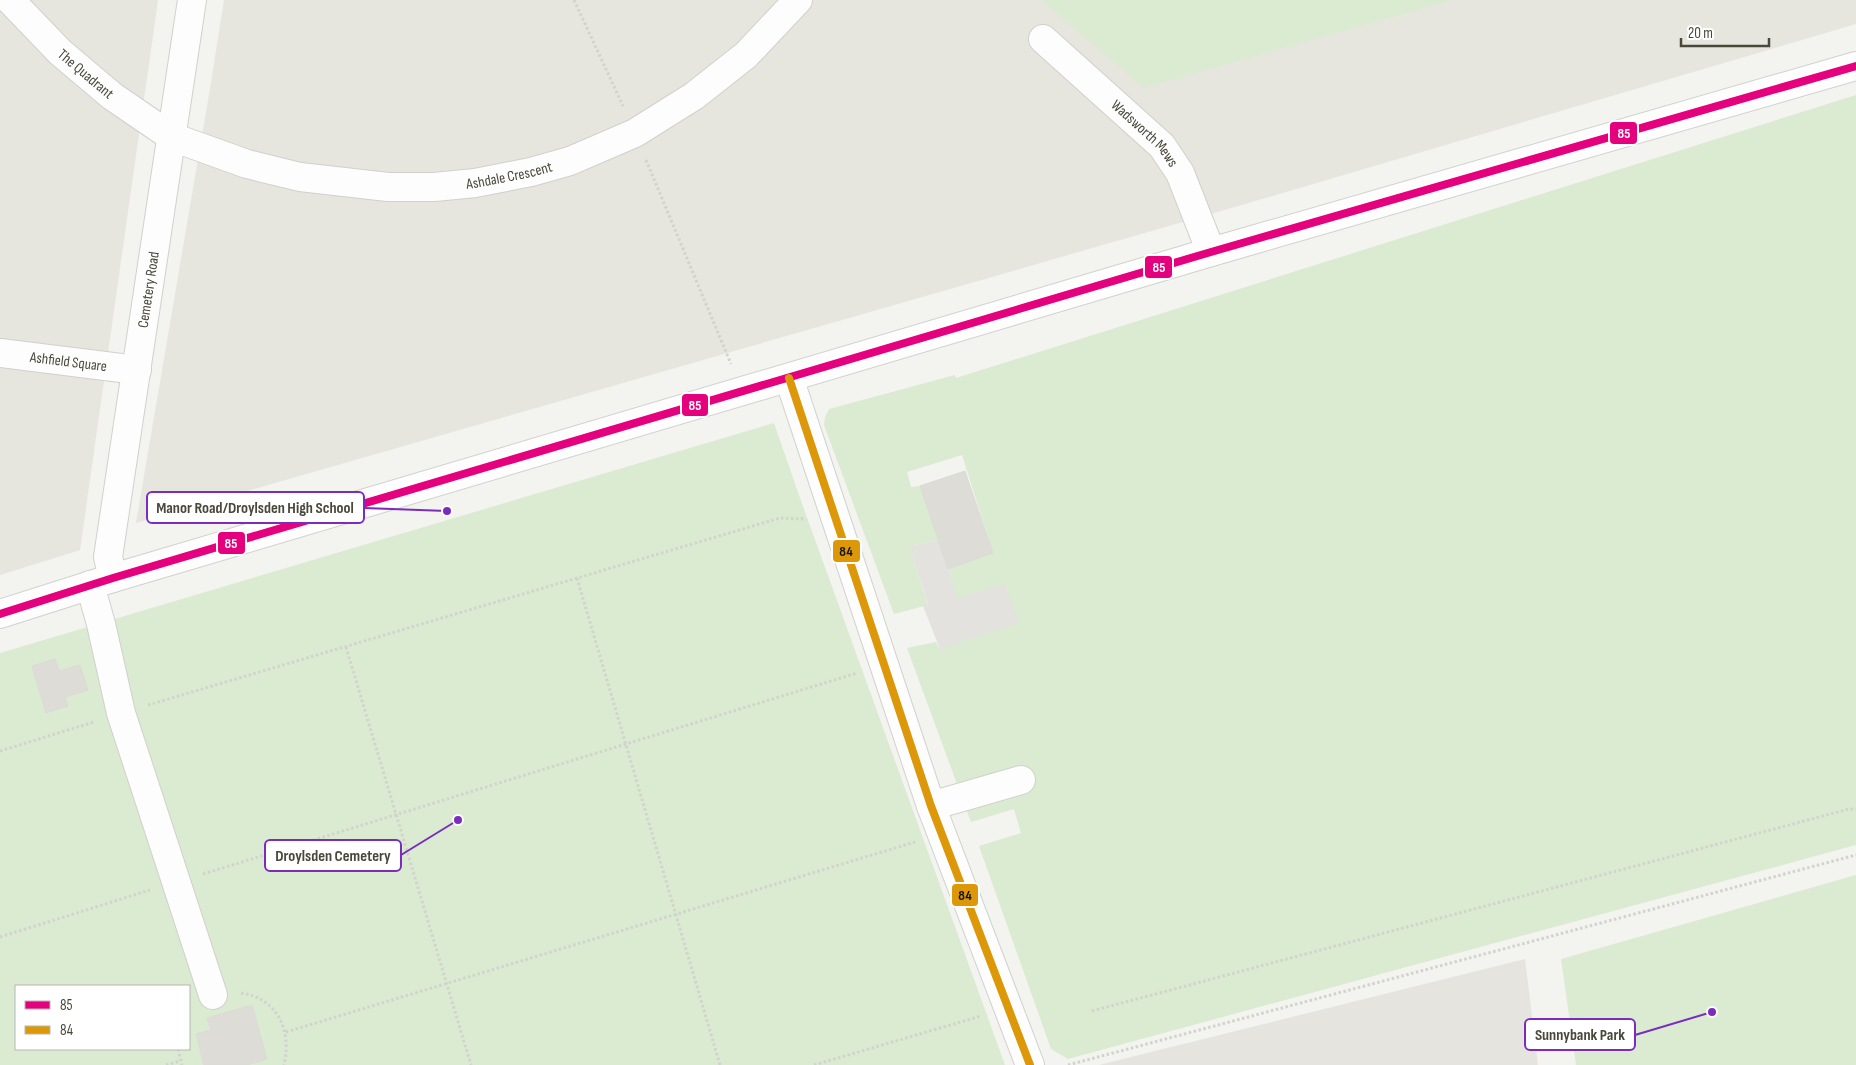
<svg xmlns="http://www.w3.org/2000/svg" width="1856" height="1065" viewBox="0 0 1856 1065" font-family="'Sofia Sans Condensed',sans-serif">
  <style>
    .residential { fill: #e6e6de }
    .industrial { fill: #e5e4df }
    .green { fill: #daebd2; fill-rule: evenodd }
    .parking { fill: #e3e2de }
    .building { fill: #dddcd7; stroke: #dbdbd5 }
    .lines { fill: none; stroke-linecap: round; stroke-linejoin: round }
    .minor-casing { stroke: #d1d1cc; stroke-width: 30 }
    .path { stroke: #d3d3cd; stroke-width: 3; stroke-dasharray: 2.5 2.5; stroke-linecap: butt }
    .minor { stroke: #fdfdfd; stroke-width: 28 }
    .bus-1-casing { stroke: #fff; stroke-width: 11 }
    .bus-2-casing { stroke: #fff; stroke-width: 11 }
    .bus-1 { stroke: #e5007d; stroke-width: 8 }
    .bus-2 { stroke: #dd9809; stroke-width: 8 }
    .labels { text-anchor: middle; stroke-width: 4; stroke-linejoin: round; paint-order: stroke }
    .street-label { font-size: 15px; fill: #49483b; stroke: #fff }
    .leader { fill: none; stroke: #7b2cbf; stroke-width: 2 }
    .callout-dot { fill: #7b2cbf; stroke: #fff; stroke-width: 2 }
    .callout { fill: #fff; stroke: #7b2cbf; stroke-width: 2 }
    .callout-label { font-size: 16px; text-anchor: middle; font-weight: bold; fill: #49483b }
    .line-badge { stroke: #fff; stroke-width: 2 }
    .badge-label { font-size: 14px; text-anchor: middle; font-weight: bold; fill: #fff }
    .pale-badge-label { font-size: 14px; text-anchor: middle; font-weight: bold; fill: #111 }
  </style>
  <rect width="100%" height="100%" fill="#f3f3ef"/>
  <!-- residential -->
  <path class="residential" d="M0 0H158L80 550 0 575Z
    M224 0H1856V24L1235 207 136 523 211 83Z"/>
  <!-- industrial -->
  <path class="industrial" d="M1525 959 1538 1065H1099Z"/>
  <!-- green -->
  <path class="green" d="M1041 0H1453L1144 88Z
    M1856 95V845L1068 1059 1051 1049 979 846 1021 833 1014 809 971 822 907 648 936 642 940 649 956 598 948 569 993 553 962 455 907 472 911 487 920 486 939 540 909 546 928 605 894 614 824 425 825 417 829 409 955 375 956 378Z
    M774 423 801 501 1005 1065H0V653ZM16 986H189V1049H16Z
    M1856 875V1065H1576L1561 959Z"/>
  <!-- parking -->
  <path class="parking" d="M939 540 957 598 1005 584 1019 623 940 649 923 606 928 604 909 546Z"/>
  <!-- building -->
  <path class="building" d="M965 471 993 553 948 569 920 486Z
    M55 659 59 671 80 665 88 690 65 697 68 706 46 713 32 666Z
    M252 1005 267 1059 247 1065H204L196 1034 211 1030 207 1018Z"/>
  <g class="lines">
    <!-- minor casing -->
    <g class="minor-casing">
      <g id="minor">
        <path id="s1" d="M10 0 60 52 112 96 172 137 247 164 300 177 388 187H434L475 183 531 172 570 161 635 133 694 96 746 55 798 0"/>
        <path id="s2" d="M1043 39 1162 146 1180 173 1211 252"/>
        <path id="s3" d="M0 353 137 370"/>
        <path d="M789 378 931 806 1030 1065"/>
        <path id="s4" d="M113 578 108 557 192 0"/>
        <path d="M90 585 101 624 121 713 213 995"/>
        <path d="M0 614 113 578 1211 252 1856 66"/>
        <path d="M931 806 1021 780"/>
      </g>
    </g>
    <!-- path -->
    <path class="path" d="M574 0 623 106
      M646 160 731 364
      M577 578 720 1065
      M346 647 471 1065
      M148 705 780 518 805 519 806 520
      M0 751 94 722
      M203 874 857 673
      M0 937 150 890
      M241 993C278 998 292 1031 284 1065
      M1092 1011 1849 809H1856
      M286 1032 915 842
      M178 1049 182 1065
      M166 1065 180 1061
      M814 1065 981 1016
      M1068 1065 1856 855"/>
    <!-- minor -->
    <use href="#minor" class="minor"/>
    <!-- bus-1 casing -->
    <g class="bus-1-casing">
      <path id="bus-1" d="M0 614 113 578 1211 252 1856 66"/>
    </g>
    <!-- bus-2 casing -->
    <g class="bus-2-casing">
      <path id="bus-2" d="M789 378 931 806 1030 1065"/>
    </g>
    <!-- bus-1 -->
    <use href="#bus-1" class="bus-1"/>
    <!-- bus-2 -->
    <use href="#bus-2" class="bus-2"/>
  </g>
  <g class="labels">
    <!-- street labels -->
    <g class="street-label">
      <text dy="5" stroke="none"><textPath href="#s1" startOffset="106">The Quadrant</textPath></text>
      <text dy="5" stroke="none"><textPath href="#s2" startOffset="139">Wadsworth Mews</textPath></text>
      <text dy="5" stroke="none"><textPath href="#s1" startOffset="558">Ashdale Crescent</textPath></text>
      <text dy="5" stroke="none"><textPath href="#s4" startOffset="292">Cemetery Road</textPath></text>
      <text dy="5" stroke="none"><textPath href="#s3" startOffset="69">Ashfield Square</textPath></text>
    </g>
  </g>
  <!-- callouts -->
  <path class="leader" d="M447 511L364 508M458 820L401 855M1712 1012L1635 1035"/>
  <g class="callout-dot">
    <circle cx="447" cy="511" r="5"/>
    <circle cx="458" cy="820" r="5"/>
    <circle cx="1712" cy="1012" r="5"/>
  </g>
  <g class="callout">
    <rect x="147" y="492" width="217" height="31" rx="5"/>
    <rect x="265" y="840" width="136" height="31" rx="5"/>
    <rect x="1525" y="1019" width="110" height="31" rx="5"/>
  </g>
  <g class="callout-label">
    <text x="255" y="513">Manor Road/Droylsden High School</text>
    <text x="333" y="861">Droylsden Cemetery</text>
    <text x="1580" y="1040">Sunnybank Park</text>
  </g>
  <g class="line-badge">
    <rect x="1609" y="121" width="29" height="24" rx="5" fill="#e5007d"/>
    <rect x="1144" y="255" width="29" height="24" rx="5" fill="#e5007d"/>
    <rect x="681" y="393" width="28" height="24" rx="5" fill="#e5007d"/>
    <rect x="217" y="531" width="29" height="24" rx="5" fill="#e5007d"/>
    <rect x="832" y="539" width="29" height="24" rx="5" fill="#dd9809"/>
    <rect x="951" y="883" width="28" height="24" rx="5" fill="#dd9809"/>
  </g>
  <g class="badge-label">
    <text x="1624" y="138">85</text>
    <text x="1159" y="272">85</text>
    <text x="695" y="410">85</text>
    <text x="231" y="548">85</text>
  </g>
  <g class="pale-badge-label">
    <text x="846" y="556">84</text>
    <text x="965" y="900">84</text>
  </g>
  <!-- legend -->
  <rect x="15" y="985" width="175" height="65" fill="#ffffff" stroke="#b6b6b1"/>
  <rect x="25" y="1001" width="25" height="8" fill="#e5007d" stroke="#b6b6b1"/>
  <text x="60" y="1010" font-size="15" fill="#49483b">85</text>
  <rect x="25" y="1026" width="25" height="8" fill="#dd9809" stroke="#b6b6b1"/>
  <text x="60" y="1035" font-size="15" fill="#49483b">84</text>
  <!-- scale -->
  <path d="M1681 38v8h88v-8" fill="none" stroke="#49483b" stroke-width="2.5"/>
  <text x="1688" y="38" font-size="15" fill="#49483b" stroke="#ffffff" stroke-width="4" paint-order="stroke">20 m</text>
</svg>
